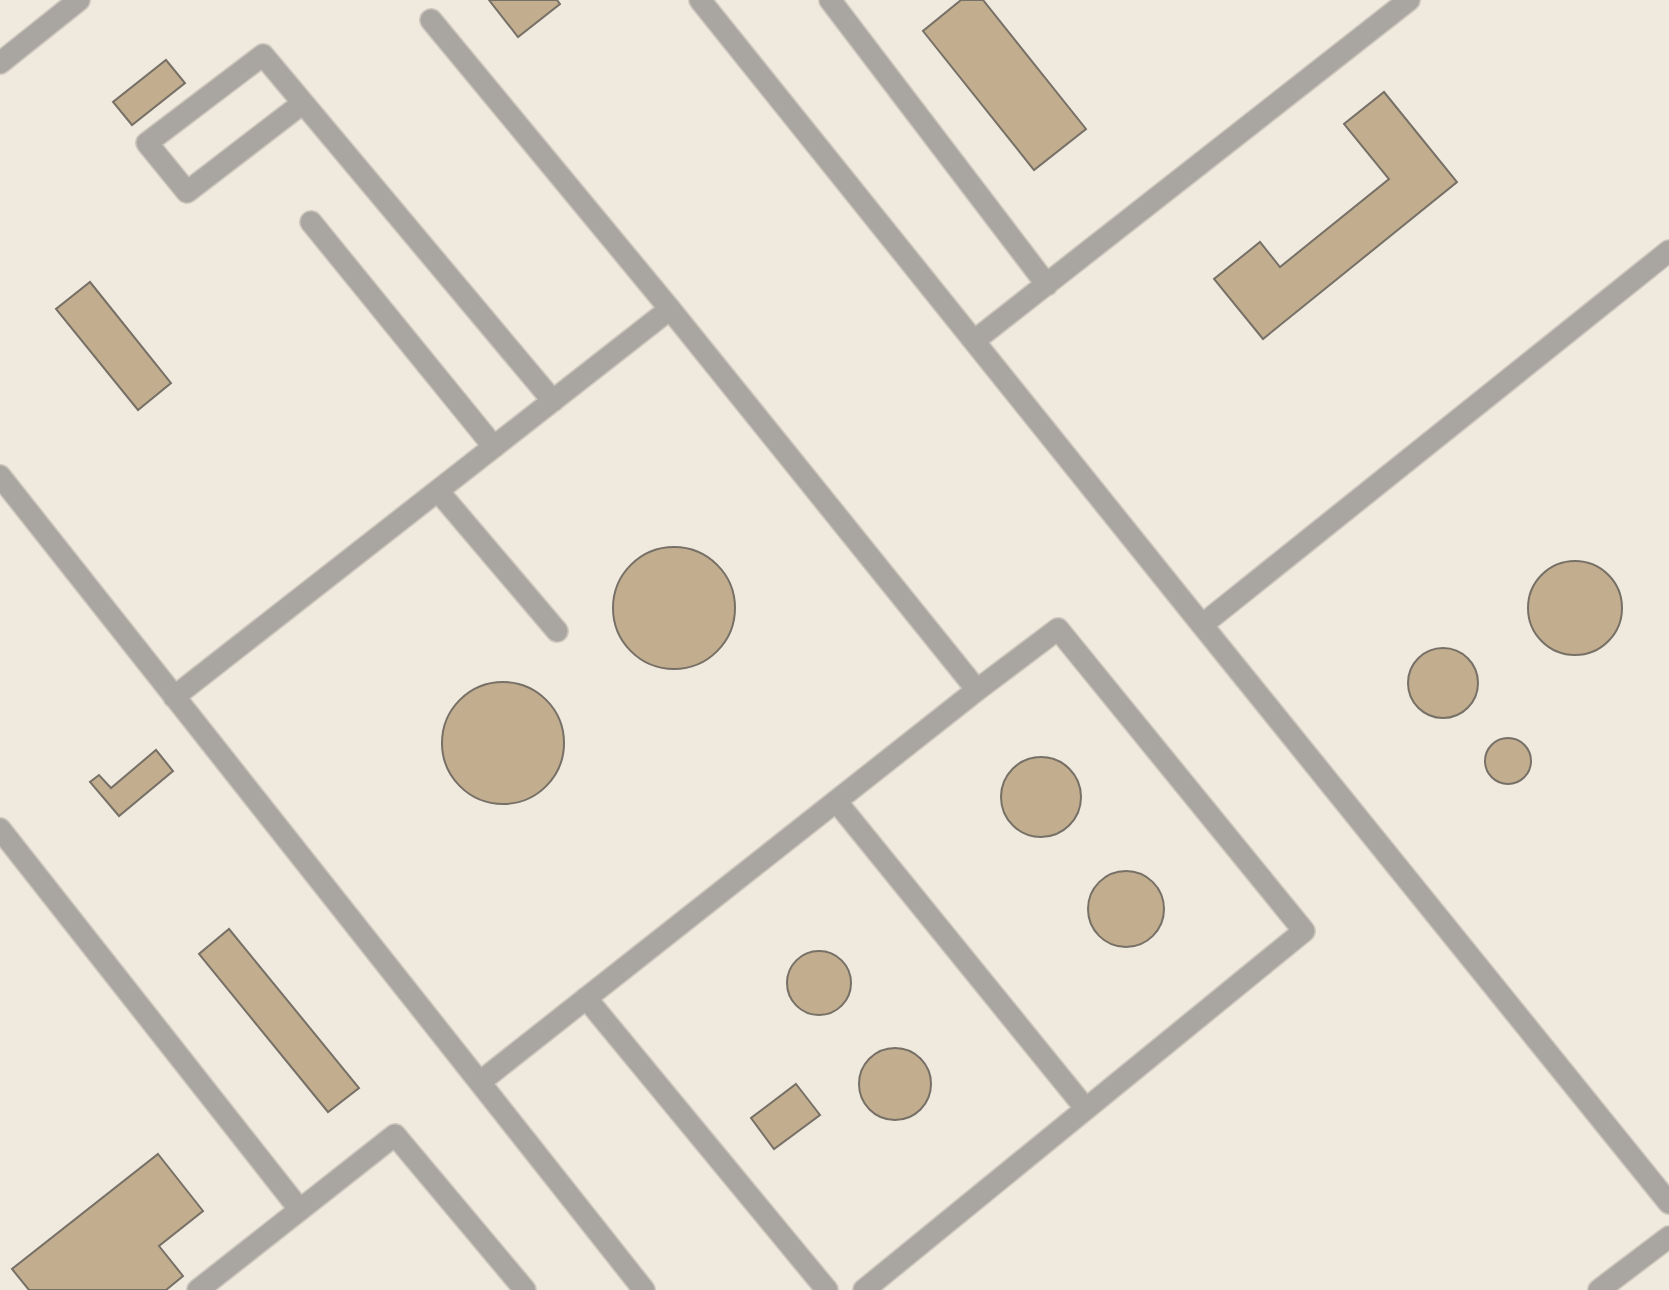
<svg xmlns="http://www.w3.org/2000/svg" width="1669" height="1290" viewBox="0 0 1669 1290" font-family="Inter,sans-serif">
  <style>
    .building { fill: #c2ae8f; stroke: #767066; stroke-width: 2 }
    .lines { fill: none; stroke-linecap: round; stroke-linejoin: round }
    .minor-casing { stroke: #cdc7bd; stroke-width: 24 }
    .minor { stroke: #a9a6a2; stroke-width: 21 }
  </style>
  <rect width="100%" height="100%" fill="#f0e9de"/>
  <!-- building -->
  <path class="building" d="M489 0H557L560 4 518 37Z
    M961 0H983L1086 129 1034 170 923 31Z
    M166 60 185 83 132 125 113 102Z
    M1384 92 1457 182 1263 339 1214 279 1260 242 1280 267 1389 179 1344 124Z
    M90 282 171 383 138 410 56 309Z
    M613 608a61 61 0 1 1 122 0a61 61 0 1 1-122 0Z
    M1528 608a47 47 0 1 1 94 0a47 47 0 1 1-94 0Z
    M1408 683a35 35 0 1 1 70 0a35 35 0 1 1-70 0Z
    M442 743a61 61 0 1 1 122 0a61 61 0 1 1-122 0Z
    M1485 761a23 23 0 1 1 46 0a23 23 0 1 1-46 0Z
    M156 750 173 771 119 816 90 782 99 775 111 788Z
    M1001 797a40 40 0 1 1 80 0a40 40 0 1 1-80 0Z
    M1088 909a38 38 0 1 1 76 0a38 38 0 1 1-76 0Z
    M229 929 359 1088 328 1112 199 954Z
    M787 983a32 32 0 1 1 64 0a32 32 0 1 1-64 0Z
    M859 1084a36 36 0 1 1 72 0a36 36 0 1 1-72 0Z
    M796 1084 820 1115 774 1149 751 1118Z
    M158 1154 203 1211 159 1246 183 1276 166 1290H29L12 1269Z"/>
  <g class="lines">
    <!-- minor casing -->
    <g class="minor-casing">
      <path id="minor" d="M700 0 1202 625
        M830 0 1047 285
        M431 20 670 309
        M0 63 79 0
        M303 103 187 192 147 143 263 55 553 401
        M311 222 494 447
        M1669 251 1202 625 1669 1203
        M974 341 1409 0
        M0 476 644 1290
        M438 491 557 631
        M174 697 670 309 977 690 480 1082
        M836 801 1086 1109
        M0 829 300 1210
        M586 998 827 1290
        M198 1290 395 1135 525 1290
        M864 1290 1304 931 1058 629 977 690
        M1599 1290 1669 1237"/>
    </g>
    <!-- minor -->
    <use href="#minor" class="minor"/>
  </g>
</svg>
